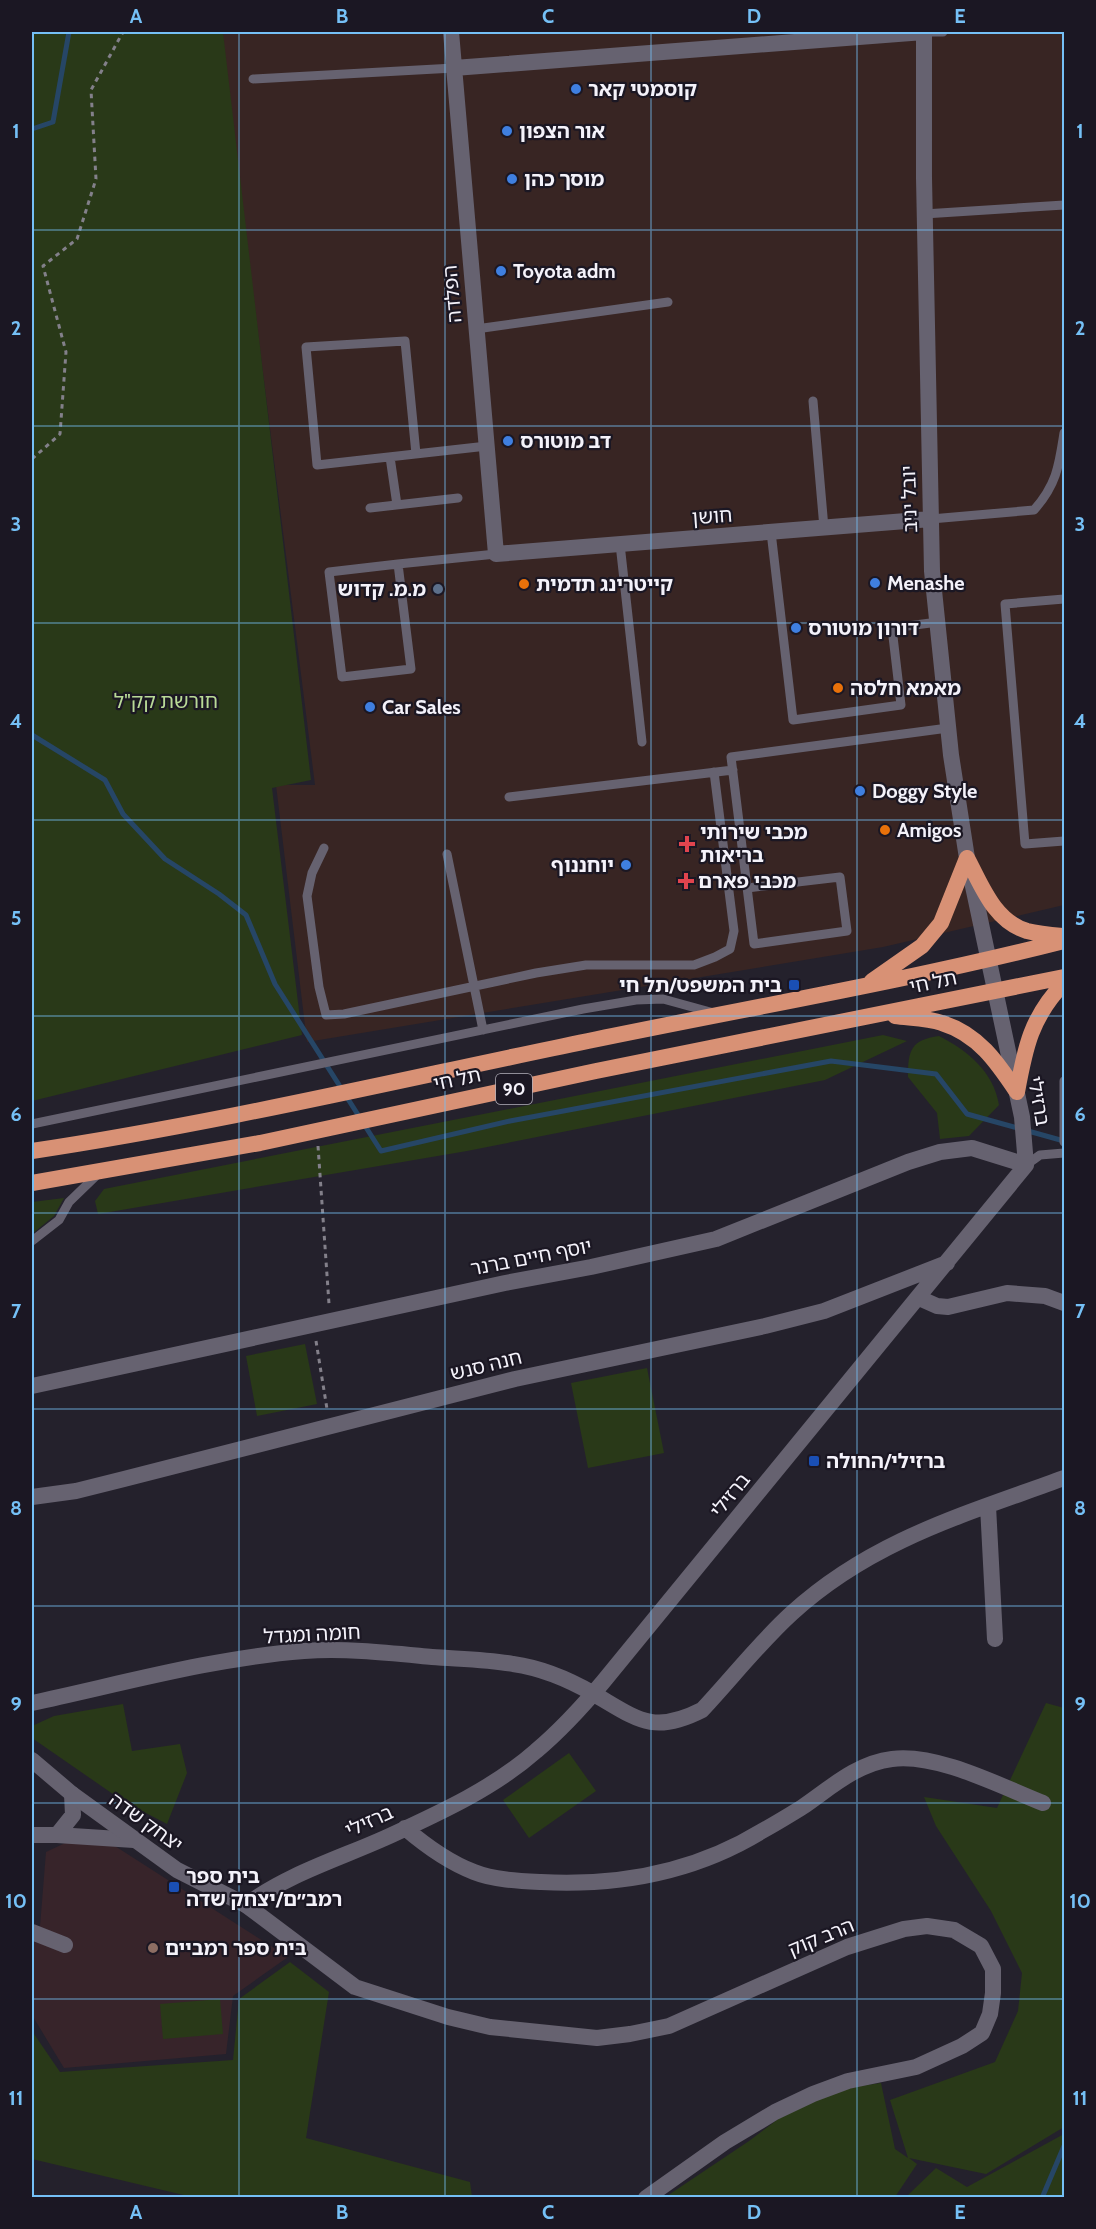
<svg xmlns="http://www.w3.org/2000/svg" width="1096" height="2229" viewBox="0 0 1096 2229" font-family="Cabin,'Noto Sans Hebrew',sans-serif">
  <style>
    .industrial { fill: #382523 }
    .education { fill: #37242a }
    .green { fill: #293918 }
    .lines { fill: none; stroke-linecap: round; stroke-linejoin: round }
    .stream { stroke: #264666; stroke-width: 5 }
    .path { stroke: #83808a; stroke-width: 3; stroke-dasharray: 4.5 4.5; stroke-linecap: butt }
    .service { stroke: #666270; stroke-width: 9 }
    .minor { stroke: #666270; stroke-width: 16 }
    .tertiary { stroke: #666270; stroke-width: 16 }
    .trunk { stroke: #d89175; stroke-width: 16 }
    .grid { fill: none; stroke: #75c0f6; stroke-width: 1.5; stroke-opacity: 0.55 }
    .shop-dot { fill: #3f7fe0; stroke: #1b1723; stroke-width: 2 }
    .food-dot { fill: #e8710a; stroke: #1b1723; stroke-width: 2 }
    .service-dot { fill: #5c6f8a; stroke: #1b1723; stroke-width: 2 }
    .health-dot { fill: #e0444e; stroke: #1b1723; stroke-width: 2 }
    .transit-dot { fill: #1a4fb4; stroke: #1b1723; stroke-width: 2 }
    .education-dot { fill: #8d6e63; stroke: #1b1723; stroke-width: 2 }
    .labels { text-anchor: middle; stroke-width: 4.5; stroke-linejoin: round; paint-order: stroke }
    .shield { fill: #1b1723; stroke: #b3b0ba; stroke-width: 1.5 }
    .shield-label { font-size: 18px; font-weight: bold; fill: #f4f2fa }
    .poi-label { font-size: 20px; font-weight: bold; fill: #f4f2fa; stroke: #1b1723; text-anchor: start }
    .street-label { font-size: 20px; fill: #f4f2fa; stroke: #1b1723 }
    .park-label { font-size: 20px; fill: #b9da97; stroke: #1b1723 }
    .neatline { fill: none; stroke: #75c0f6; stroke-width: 2 }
    .grid-label { font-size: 20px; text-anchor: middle; font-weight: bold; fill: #75c0f6 }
  </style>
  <rect width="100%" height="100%" fill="#24212c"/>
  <!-- industrial -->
  <path class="industrial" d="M220 32H1064V905L883 947 307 1042 276 785H315Z"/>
  <!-- education -->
  <path class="education" d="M78 1837 104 1839 288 1957 233 1996 226 2054 64 2068 32 2015V1937L39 1939 46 1852Z"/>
  <!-- green -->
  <path class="green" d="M32 32H223L311 780 272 788 302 1035 32 1101Z
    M883 1035 907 1041 825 1080 467 1151 98 1214 95 1201 104 1189Z
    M939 1036C967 1050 994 1072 999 1105L969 1136 940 1139 937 1113 908 1077C908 1050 911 1040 939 1036Z
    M64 1198 54 1216 32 1234V1202Z
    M305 1344 317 1404 257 1416 246 1356Z
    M647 1368 664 1453 588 1468 571 1383Z
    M1046 1703 1064 1708V2127L986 2174 909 2158 917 2164 895 2197 664 2198 749 2141 798 2104 847 2088 881 2083 895 2149 908 2158 890 2100 995 2062 1018 2011 1022 1973 991 1911 936 1826 924 1797 997 1808Z
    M123 1704 132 1751 180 1744 187 1773 167 1824 123 1801 32 1738V1726L54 1716Z
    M569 1753 596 1791 529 1838 503 1800Z
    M290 1962 329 1992 306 2138 470 2182 472 2197H192L32 2159V2031L60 2072 233 2060 239 1999Z
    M220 1999 223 2034 163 2039 160 2004Z
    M1064 2134V2197H909L908 2195 936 2168 967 2187Z"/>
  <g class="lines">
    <!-- stream -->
    <path class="stream" d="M32 129 53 122 69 32
      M32 735 105 780 123 814 165 859 219 894 246 915 275 984 381 1151 510 1121 831 1061 936 1074 967 1114 1064 1141
      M1042 2198 1064 2146"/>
    <!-- path -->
    <path class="path" d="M32 459 60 434 66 352 43 266 77 239 96 179 91 90 123 32
      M318 1146 329 1304
      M316 1341 327 1409"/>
    <!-- service -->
    <path class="service" d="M924 32H943
      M253 79 454 68
      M924 214 1064 205
      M476 329 668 302
      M813 401 824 528
      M416 454 405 341 306 347 317 465 487 446
      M390 457 397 505
      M370 508 458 498
      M931 519 1034 510C1057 484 1059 465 1064 433
      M771 532 793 720 901 705 892 628 938 622
      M620 544 642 742
      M398 564 411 669 342 677 329 572Z
      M398 564 496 554
      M1064 599 1005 604 1025 844 1064 841
      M509 797 733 770
      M324 848 312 873 307 896 319 987 326 1015 344 1014 536 973 586 965H694L715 957 730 949 734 931 714 772
      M447 854 483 1030
      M747 888 840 877 847 931 754 944 731 757 948 728
      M1064 1081V1142
      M32 1124 583 1009 636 1000 663 999 714 1013
      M1026 1165 1040 1155 1064 1153
      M32 1241 59 1220 69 1202 99 1173"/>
    <!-- minor -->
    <path class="minor" d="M451 32 496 554 931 519
      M454 68 924 32
      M919 1298 937 1306 948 1307 1007 1293 1045 1296 1064 1303
      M32 1386 505 1283 591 1267 716 1239 908 1162 940 1152 972 1148 1026 1165
      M32 1497 76 1491 124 1479 515 1379 765 1326 824 1311 947 1263
      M988 1506 995 1639
      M32 1703C121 1684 213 1658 304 1651 347 1648 390 1653 432 1657 459 1659 487 1659 513 1664 542 1668 568 1679 594 1694 637 1719 653 1735 702 1710 732 1678 760 1642 792 1613 872 1540 966 1514 1064 1478
      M405 1828C426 1846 448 1862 474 1872 494 1880 519 1881 541 1882 618 1886 695 1872 762 1831 775 1824 788 1816 801 1808 829 1789 857 1763 892 1759 937 1753 1000 1786 1043 1803
      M32 1835H57L73 1815 72 1794
      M57 1835 134 1840
      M246 1905C288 1874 338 1859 385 1838 437 1814 493 1789 536 1751 561 1730 582 1707 603 1682L1026 1165 1022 1117 967 858 951 755 932 571 924 178V32
      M32 1932 65 1945"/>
    <!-- tertiary -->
    <path class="tertiary" d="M32 1760 72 1794 177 1870 246 1905 355 1987 448 2017 490 2027 597 2038 630 2034 669 2026 847 1947 904 1929 927 1926 954 1930 981 1946 993 1969V1993L990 2014 982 2033 962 2046 916 2067 848 2081 813 2094 775 2112 725 2142 646 2198"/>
    <!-- trunk -->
    <path class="trunk" d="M967 858C982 886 994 921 1027 931 1039 934 1052 935 1064 936
      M872 981 922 946 941 923 967 858
      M895 1016C910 1018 928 1018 942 1023 978 1034 997 1062 1017 1092
      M1017 1092C1025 1048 1031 1017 1064 983
      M32 1151C219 1123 403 1079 588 1041 747 1008 907 981 1064 941
      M32 1183 260 1143 596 1071 1064 977"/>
  </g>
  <!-- grid -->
  <path class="grid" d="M239 32V2198M445 32V2198M651 32V2198M857 32V2198M32 230H1064M32 426H1064M32 623H1064M32 820H1064M32 1016H1064M32 1213H1064M32 1409H1064M32 1606H1064M32 1803H1064M32 1999H1064"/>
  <!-- markers -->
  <g class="shop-dot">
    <circle cx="576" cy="89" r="6"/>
    <circle cx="507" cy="131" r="6"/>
    <circle cx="512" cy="179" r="6"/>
    <circle cx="501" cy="271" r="6"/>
    <circle cx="508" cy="441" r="6"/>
    <circle cx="875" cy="583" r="6"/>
    <circle cx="796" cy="628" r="6"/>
    <circle cx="370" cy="707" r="6"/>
    <circle cx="860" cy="791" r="6"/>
    <circle cx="626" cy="865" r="6"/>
  </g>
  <g class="food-dot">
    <circle cx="524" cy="584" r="6"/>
    <circle cx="838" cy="688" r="6"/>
    <circle cx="885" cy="830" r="6"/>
  </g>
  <circle class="service-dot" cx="438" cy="589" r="6"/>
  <g class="health-dot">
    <path d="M684 835h6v6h6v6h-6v6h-6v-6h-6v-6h6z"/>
    <path d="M683 872h6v6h6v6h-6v6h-6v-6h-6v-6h6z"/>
  </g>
  <g class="transit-dot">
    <rect x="788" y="979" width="12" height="12" rx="3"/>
    <rect x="808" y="1455" width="12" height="12" rx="3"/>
    <rect x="168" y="1881" width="12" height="12" rx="3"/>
  </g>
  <circle class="education-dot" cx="153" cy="1948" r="6"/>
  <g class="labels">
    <!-- shield labels -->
    <rect class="shield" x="496" y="1074" width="36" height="30" rx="4.5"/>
    <g class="shield-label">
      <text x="514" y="1095">90</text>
    </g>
    <!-- poi labels -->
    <g class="poi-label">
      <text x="588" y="96">קוסמטי קאר</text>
      <text x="519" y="138">אור הצפון</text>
      <text x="524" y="186">מוסך כהן</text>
      <text x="513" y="278">Toyota adm</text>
      <text x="520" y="448">דב מוטורס</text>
      <text x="887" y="590">Menashe</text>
      <text x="536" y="591">קייטרינג תדמית</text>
      <text x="426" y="596" text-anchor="end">מ.מ. קדוש</text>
      <text x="808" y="635">דורון מוטורס</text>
      <text x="850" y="695">מאמא חלסה</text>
      <text x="382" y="714">Car Sales</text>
      <text x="872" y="798">Doggy Style</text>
      <text x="897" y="837">Amigos</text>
      <text x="700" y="839">מכבי שירותי<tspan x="700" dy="23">בריאות</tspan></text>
      <text x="614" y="872" text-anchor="end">יוחננוף</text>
      <text x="698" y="888">מכבי פארם</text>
      <text x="782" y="992" text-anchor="end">בית המשפט/תל חי</text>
      <text x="826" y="1468">ברזילי/החולה</text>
      <text x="186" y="1883">בית ספר<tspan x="186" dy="23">רמב״ם/יצחק שדה</tspan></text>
      <text x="165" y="1955">בית ספר רמביים</text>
    </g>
    <!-- street labels -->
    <g class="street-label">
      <text transform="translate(452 294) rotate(-95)" y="7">הפלדה</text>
      <text transform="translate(909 499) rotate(-92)" y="7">יובל יניב</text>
      <text transform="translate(712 516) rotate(-4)" y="7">חושן</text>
      <text transform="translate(933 982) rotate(-12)" y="7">תל חי</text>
      <text transform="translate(457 1079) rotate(-12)" y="7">תל חי</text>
      <text transform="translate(1039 1101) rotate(80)" y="7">ברזילי</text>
      <text transform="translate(531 1257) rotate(-11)" y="7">יוסף חיים ברנר</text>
      <text transform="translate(486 1365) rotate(-14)" y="7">חנה סנש</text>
      <text transform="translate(730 1495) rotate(-51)" y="7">ברזילי</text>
      <text transform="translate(312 1634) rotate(-3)" y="7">חומה ומגדל</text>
      <text transform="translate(369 1821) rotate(-24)" y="7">ברזילי</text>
      <text transform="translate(146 1822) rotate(36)" y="7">יצחק שדה</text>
      <text transform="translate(821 1937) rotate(-22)" y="7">הרב קוק</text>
    </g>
    <!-- park labels -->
    <g class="park-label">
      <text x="166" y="708">חורשת קק"ל</text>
    </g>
  </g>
  <!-- border -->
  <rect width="1096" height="2229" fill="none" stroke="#1b1723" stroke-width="66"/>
  <rect x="33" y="33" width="1030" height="2163" class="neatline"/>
  <g class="grid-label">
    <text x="136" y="23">A</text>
    <text x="342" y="23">B</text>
    <text x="548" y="23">C</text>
    <text x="754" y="23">D</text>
    <text x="960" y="23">E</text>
    <text x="16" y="138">1</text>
    <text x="1080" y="138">1</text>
    <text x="16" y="335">2</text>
    <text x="1080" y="335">2</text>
    <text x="16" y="531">3</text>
    <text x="1080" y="531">3</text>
    <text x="16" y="728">4</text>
    <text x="1080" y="728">4</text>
    <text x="16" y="925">5</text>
    <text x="1080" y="925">5</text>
    <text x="16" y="1121">6</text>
    <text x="1080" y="1121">6</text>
    <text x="16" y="1318">7</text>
    <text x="1080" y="1318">7</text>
    <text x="16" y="1515">8</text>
    <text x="1080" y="1515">8</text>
    <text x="16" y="1711">9</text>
    <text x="1080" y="1711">9</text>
    <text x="16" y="1908">10</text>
    <text x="1080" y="1908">10</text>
    <text x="16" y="2105">11</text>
    <text x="1080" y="2105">11</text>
    <text x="136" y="2219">A</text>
    <text x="342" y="2219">B</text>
    <text x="548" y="2219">C</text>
    <text x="754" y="2219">D</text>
    <text x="960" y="2219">E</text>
  </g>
</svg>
